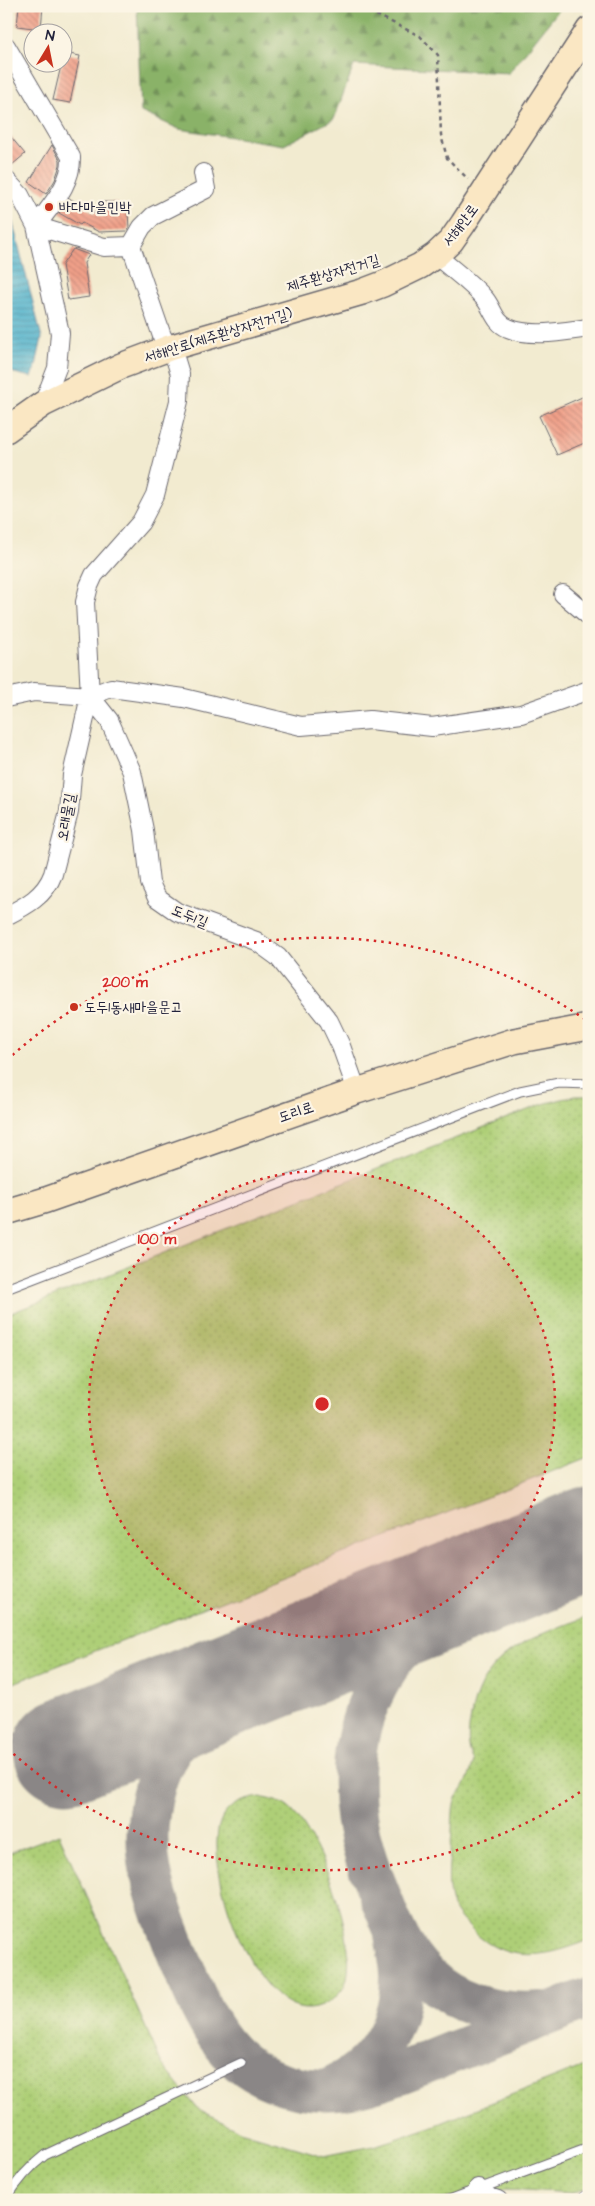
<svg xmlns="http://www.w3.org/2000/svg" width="595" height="2206" viewBox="0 0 595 2206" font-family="'Architects Daughter','Poor Story',sans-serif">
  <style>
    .grass { fill: url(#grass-dots); stroke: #687859 }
    .forest { fill: url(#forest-firs); stroke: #566a52 }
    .water { fill: url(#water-rules); stroke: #376983 }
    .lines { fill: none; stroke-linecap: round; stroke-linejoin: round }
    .taxiway { stroke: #8a8686; stroke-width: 42 }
    .runway { stroke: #8a8686; stroke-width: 105 }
    .building { fill: url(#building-back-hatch) }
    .lane-casing { stroke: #6b686f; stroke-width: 11 }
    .street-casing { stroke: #6b686f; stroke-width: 20 }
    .secondary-casing { stroke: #6b686f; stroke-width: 28 }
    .path { stroke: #6b686f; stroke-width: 2.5; stroke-dasharray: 4 4; stroke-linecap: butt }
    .lane { stroke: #fff; stroke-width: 9 }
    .street { stroke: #fff; stroke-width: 18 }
    .secondary { stroke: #fae7c3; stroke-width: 25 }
    .ring { fill: none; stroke: #d62828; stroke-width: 2.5; stroke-dasharray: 2.5 5 }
    .poi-dot { fill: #c8321e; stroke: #fcf5e5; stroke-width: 2 }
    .labels { text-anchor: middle; stroke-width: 4.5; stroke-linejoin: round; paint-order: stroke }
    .poi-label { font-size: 15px; fill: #22223b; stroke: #fcf5e5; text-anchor: start }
    .street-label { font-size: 15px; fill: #22223b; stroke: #fcf5e5 }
    .centre { fill: #d62828; stroke: #fcf5e5; stroke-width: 2.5 }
    .ring-label { font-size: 15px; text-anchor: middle; font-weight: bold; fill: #d62828; stroke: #fcf5e5; stroke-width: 4.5; stroke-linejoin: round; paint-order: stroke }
  </style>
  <defs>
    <pattern id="grass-dots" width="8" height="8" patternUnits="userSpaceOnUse" patternTransform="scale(1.25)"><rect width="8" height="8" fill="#aecf77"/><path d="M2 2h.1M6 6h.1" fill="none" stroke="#95b168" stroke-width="1.8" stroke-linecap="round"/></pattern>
    <pattern id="forest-firs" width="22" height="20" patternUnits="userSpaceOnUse" patternTransform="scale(1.25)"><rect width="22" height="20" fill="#8ab268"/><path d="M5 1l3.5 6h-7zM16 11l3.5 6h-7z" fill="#709057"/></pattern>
    <pattern id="water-rules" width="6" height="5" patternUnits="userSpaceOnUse" patternTransform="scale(1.25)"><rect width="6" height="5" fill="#4cb0cb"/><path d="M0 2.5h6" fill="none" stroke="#3f8fa6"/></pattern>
    <pattern id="building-back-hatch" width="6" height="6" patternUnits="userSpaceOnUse" patternTransform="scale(1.25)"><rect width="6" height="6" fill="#f1a089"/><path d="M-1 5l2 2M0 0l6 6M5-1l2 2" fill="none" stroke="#c38271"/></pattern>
  </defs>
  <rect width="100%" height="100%" fill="#fcf5e5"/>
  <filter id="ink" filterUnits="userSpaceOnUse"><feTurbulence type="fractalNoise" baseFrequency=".02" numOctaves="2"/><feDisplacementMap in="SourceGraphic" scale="10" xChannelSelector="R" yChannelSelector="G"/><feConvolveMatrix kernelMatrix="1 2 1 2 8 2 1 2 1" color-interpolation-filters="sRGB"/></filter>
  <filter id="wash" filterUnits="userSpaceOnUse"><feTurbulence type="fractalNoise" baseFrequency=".0096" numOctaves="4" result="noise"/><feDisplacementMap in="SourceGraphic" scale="20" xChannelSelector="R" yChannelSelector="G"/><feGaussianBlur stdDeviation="1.12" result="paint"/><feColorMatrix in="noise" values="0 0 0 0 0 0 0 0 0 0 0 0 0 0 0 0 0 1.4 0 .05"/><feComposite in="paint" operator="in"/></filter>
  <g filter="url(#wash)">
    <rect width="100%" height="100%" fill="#f2ebd0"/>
    <!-- grass -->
    <path class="grass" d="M574 1096H589V1457L6 1686V1315L543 1104Z
      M589 1616V1940C545 1958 505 1965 470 1928 463 1921 455 1913 452 1904 446 1886 449 1862 451 1843 453 1830 451 1811 456 1798 457 1795 461 1792 463 1789 466 1785 472 1768 474 1762 466 1748 468 1732 471 1717 482 1651 535 1636 589 1616Z
      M261 1797C270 1800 281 1801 289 1808 319 1833 366 1955 342 1990 338 1996 328 2003 321 2006 258 2034 199 1860 222 1818 230 1803 246 1799 261 1797Z
      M59 1834 162 2064 197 2108 240 2131 324 2156 374 2146 425 2129 589 2064V2187L573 2193 507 2189 437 2200H6V1854Z"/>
    <!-- forest -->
    <path class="forest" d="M137 6H562L509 73 354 65 334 119 284 145 179 129 141 112Z"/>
    <!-- water -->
    <path class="water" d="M6 206 10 212 42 338 35 370 31 377 6 371Z"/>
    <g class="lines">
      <!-- taxiway -->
      <path class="taxiway" d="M502 1574C443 1607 402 1632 372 1696 349 1743 349 1806 365 1855 369 1870 376 1884 381 1898 394 1932 408 1962 438 1986 467 2008 506 2015 542 2012
        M236 1683C200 1711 168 1739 155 1785 136 1850 155 1897 179 1957 205 2020 226 2076 302 2088 357 2097 410 2068 461 2049 503 2032 546 2015 589 1998
        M336 2085C379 2065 401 2022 401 1976 401 1962 397 1948 395 1934"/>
      <!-- runway -->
      <path class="runway" d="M66 1750 589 1539"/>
    </g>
    <g id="blocks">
      <!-- building -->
      <path class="building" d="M19 6H43L41 29 17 26Z
        M64 53 80 56 70 103 53 100Z
        M6 131 25 154 12 165 6 159Z
        M52 145 60 160V165L55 180 46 194 29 182Z
        M69 198 95 213 103 202H116L128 212 129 228 127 231 99 232 82 223 80 225 59 213Z
        M73 249 89 255 84 263 89 297 68 300 62 265Z
        M589 394V441L557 455 539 416Z"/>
    </g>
  </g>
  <g filter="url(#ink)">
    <use href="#blocks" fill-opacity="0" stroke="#6b686f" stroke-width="1"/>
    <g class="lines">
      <!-- lane casing -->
      <g class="lane-casing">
        <path id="lane" d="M6 1289 520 1091 559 1083 589 1084
          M6 2199C17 2181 28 2168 45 2155L241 2063
          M449 2200 589 2148"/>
      </g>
      <!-- street casing -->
      <g class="street-casing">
        <path id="street" d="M6 46 71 157C72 184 51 205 36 226L104 247 131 246 162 336 176 361 180 374 179 401 155 495 141 522 94 575 89 586 85 602 90 696 72 775 69 812 53 874C45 896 26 906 6 916
          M6 180 20 195 36 226 60 333 57 368 43 404
          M131 246 142 227 153 216 206 189 203 173
          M436 255C452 270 470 281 485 299 493 309 495 323 508 328 531 338 565 331 589 328
          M563 594 589 616
          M90 696 109 720 132 772 144 830 150 883 157 898 177 912 256 941 278 957 329 1021 341 1046 357 1091
          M6 698 34 692 90 696 111 688 184 698 301 726 370 720 432 727 521 714 589 690
          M478 2188 489 2197 498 2200
          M587 2200 589 2199"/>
      </g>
      <!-- secondary casing -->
      <g class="secondary-casing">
        <path id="secondary" d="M6 430 43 404 121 366 169 348 362 292 383 284 420 266 436 255 451 241 463 224 589 30
          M6 1212 46 1200 357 1091 514 1041 589 1027"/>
      </g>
      <!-- path -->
      <path class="path" d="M368 6 366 10 420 36 438 55 441 135 447 158 468 179"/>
      <!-- lane -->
      <use href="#lane" class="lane"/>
      <!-- street -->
      <use href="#street" class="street"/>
      <!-- secondary -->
      <use href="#secondary" class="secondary"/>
    </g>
  </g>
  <!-- distance rings -->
  <circle cx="322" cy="1404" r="233" fill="#d62828" fill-opacity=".12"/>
  <g class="ring">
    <circle cx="322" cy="1404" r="233"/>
    <path d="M586 1788A466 466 0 0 1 7 1748M7 1060A466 466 0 0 1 586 1020"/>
  </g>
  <!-- markers -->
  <g class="poi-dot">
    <circle cx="49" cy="207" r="5"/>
    <circle cx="74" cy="1007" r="5"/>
  </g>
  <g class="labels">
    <!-- poi labels -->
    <g class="poi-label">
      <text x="59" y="212">바다마을민박</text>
      <text x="84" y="1012">도두1동새마을문고</text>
    </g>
    <!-- street labels -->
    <g class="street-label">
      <text transform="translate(460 225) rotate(-53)" y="5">서해안로</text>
      <text transform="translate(333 273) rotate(-17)" y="5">제주환상자전거길</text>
      <text transform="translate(218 335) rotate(-17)" y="5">서해안로(제주환상자전거길)</text>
      <text transform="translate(66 817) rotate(-80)" y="5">오래물길</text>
      <text transform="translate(190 916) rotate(22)" y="5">도두1길</text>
      <text transform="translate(296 1112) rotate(-19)" y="5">도리로</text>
    </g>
  </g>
  <circle cx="322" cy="1404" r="8" class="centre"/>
  <g class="ring-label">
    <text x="125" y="987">200 m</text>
    <text x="157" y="1244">100 m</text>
  </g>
  <!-- margin -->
  <rect width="595" height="2206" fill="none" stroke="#fcf5e5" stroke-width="25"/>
  <!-- north arrow -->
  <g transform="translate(48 48) rotate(10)"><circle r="24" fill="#fcf5e5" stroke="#a5a1a1"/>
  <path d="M0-4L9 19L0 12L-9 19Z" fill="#c8321e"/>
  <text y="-8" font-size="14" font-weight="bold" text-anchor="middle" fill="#22223b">N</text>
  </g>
</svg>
